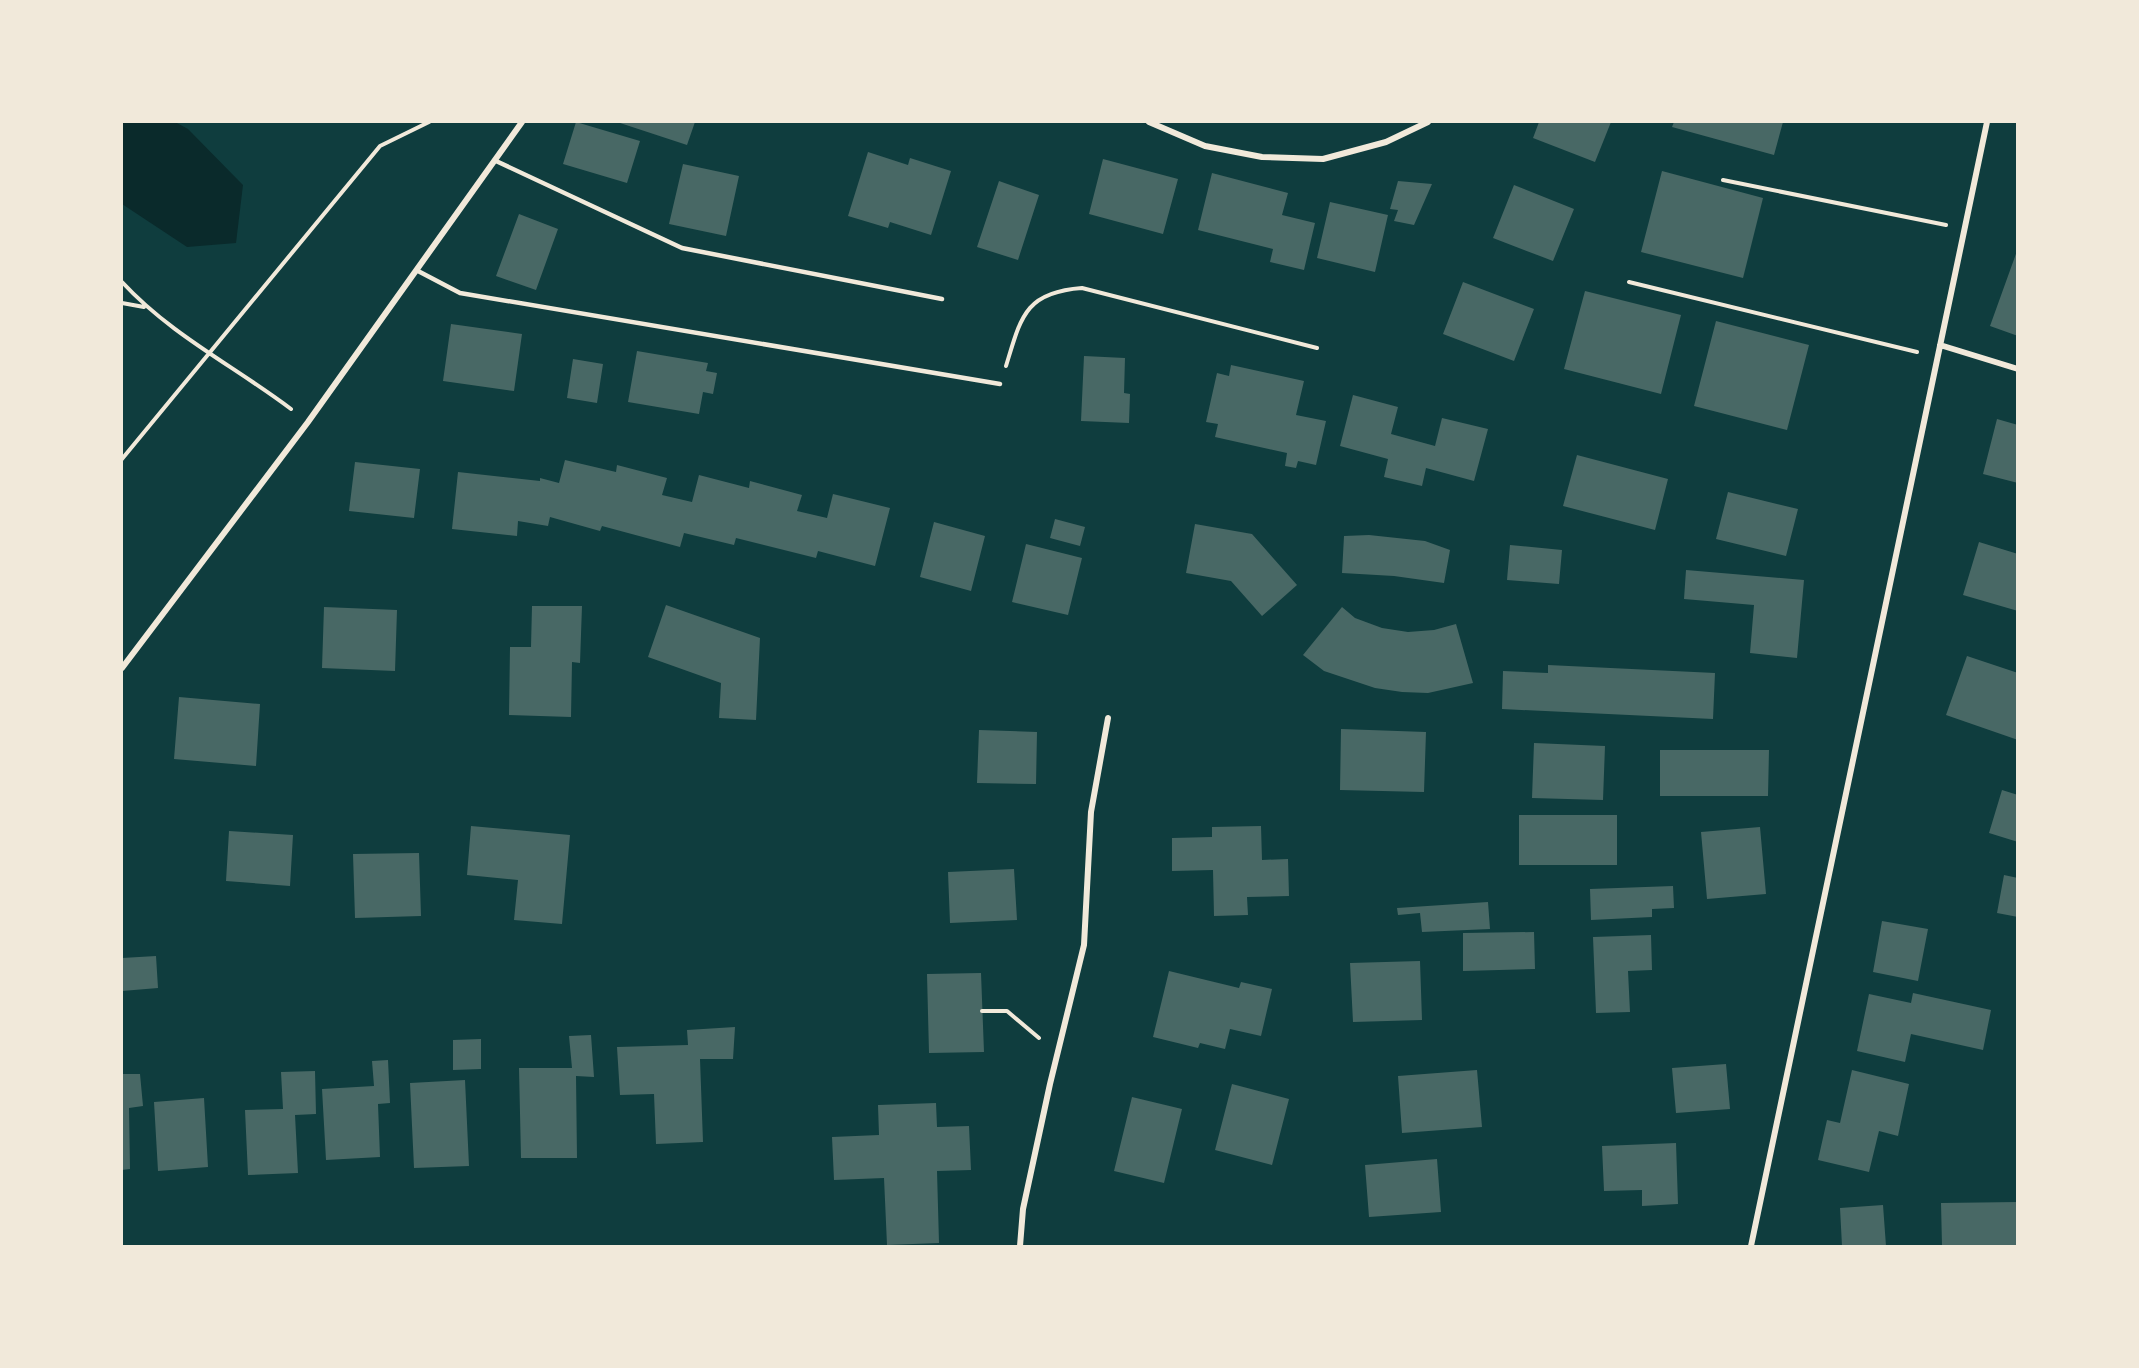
<svg xmlns="http://www.w3.org/2000/svg" width="2139" height="1368" viewBox="0 0 2139 1368" font-family="Roboto,sans-serif">
  <style>
    .water { fill: #0a2a2b }
    .building { fill: #486865 }
    .lines { fill: none; stroke-linecap: round; stroke-linejoin: round }
    .path { stroke: #f1e9da; stroke-width: 4 }
    .service { stroke: #f1e9da; stroke-width: 4.5 }
    .minor { stroke: #f1e9da; stroke-width: 6 }
  </style>
  <rect width="100%" height="100%" fill="#0f3d3e"/>
  <!-- water -->
  <path class="water" d="M122 122H175L188 129 243 185 236 243 187 247 122 204Z"/>
  <!-- building -->
  <path class="building" d="M576 122 640 141 627 183 563 164Z
    M617 122H695L687 145Z
    M1539 122H1611L1595 162 1533 138Z
    M1674 122H1783L1774 155 1672 127Z
    M868 152 908 165 910 158 951 171 931 235 890 222 888 228 848 216Z
    M1103 159 1178 179 1163 234 1089 214Z
    M683 164 739 176 726 236 669 224Z
    M1662 171 1763 198 1743 278 1641 252Z
    M1212 173 1288 193 1282 215 1315 223 1304 270 1270 262 1273 249 1198 230Z
    M999 181 1039 195 1018 260 977 247Z
    M1398 181 1432 184 1414 225 1394 221 1398 210 1390 209Z
    M1514 185 1574 209 1553 261 1493 238Z
    M1330 202 1388 215 1375 272 1317 258Z
    M519 214 558 229 536 290 496 276Z
    M2017 251 2018 252V336L1990 326Z
    M1463 282 1534 309 1514 361 1443 334Z
    M1585 291 1681 315 1661 394 1564 369Z
    M1716 321 1809 345 1787 430 1694 406Z
    M451 324 522 334 514 391 443 381Z
    M637 351 708 363 706 371 717 373 713 394 703 392 699 414 628 402Z
    M1084 356 1125 358 1124 393 1130 394 1129 423 1081 421Z
    M573 359 603 364 597 403 567 398Z
    M1231 365 1304 381 1296 415 1326 421 1316 465 1298 461 1296 468 1285 466 1287 453 1215 437 1218 424 1206 422 1217 373 1229 376Z
    M1353 395 1398 407 1391 434 1435 446 1442 418 1488 429 1474 481 1426 468 1422 486 1384 477 1388 459 1340 446Z
    M1997 419 2018 425V483L1983 474Z
    M1577 455 1668 479 1655 530 1563 506Z
    M565 460 616 472 617 465 667 478 662 495 692 502 699 475 749 488 750 481 802 495 797 511 827 518 833 494 890 508 875 566 818 551 816 558 736 538 734 545 684 533 680 547 602 526 600 531 550 517 548 526 518 521 517 536 452 529 458 472 540 481V478L559 483Z
    M355 462 420 469 414 518 349 511Z
    M1728 492 1798 509 1786 556 1716 539Z
    M1055 519 1085 527 1080 546 1050 538Z
    M934 522 985 536 971 591 920 577Z
    M1195 524 1252 534 1297 585 1262 616 1231 581 1186 573Z
    M1369 535 1425 541 1450 550 1444 583 1394 576 1342 573 1344 536Z
    M1979 542 2018 554V611L1963 595Z
    M1026 544 1082 558 1068 615 1012 602Z
    M1510 545 1562 550 1559 584 1507 580Z
    M1686 570 1804 580 1797 658 1750 653 1754 605 1684 599Z
    M666 605 760 638 756 720 719 718 721 683 648 657Z
    M532 606H582L580 663 572 662 571 717 509 715 510 647H531Z
    M324 607 397 610 395 671 322 668Z
    M1342 607 1355 618 1382 628 1408 632 1434 630 1456 624 1473 683 1428 693 1402 692 1375 688 1324 671 1303 655Z
    M1967 656 2018 673V740L1946 715Z
    M1548 665 1715 673 1713 719 1502 709 1503 671 1548 673Z
    M179 697 260 704 256 766 174 759Z
    M1341 729 1426 732 1424 792 1340 790Z
    M979 730 1037 732 1036 784 977 783Z
    M1534 743 1605 746 1603 800 1532 798Z
    M1660 750H1769L1768 796H1660Z
    M2002 790 2018 795V842L1989 833Z
    M1519 815H1617V865H1519Z
    M471 826 570 835 562 924 514 920 518 880 467 875Z
    M1261 826 1262 860 1288 859 1289 896 1247 897 1248 915 1214 916 1213 870 1172 871V838L1212 837V827Z
    M1760 827 1766 894 1707 899 1701 832Z
    M229 831 293 835 290 886 226 881Z
    M419 853 421 916 355 918 353 854Z
    M1014 869 1017 920 950 923 948 872Z
    M2004 875 2018 878V917L1997 913Z
    M1673 886 1674 908 1652 909V917L1591 920 1590 889Z
    M1488 902 1490 929 1422 932 1420 913 1398 915 1397 908Z
    M1882 921 1928 929 1918 981 1873 972Z
    M1534 932 1535 969 1463 971V933Z
    M1651 935 1652 970 1628 971 1630 1012 1596 1013 1593 937Z
    M156 956 158 988 122 991V958Z
    M1420 961 1422 1020 1353 1022 1350 963Z
    M1169 971 1239 988 1241 982 1272 989 1261 1036 1230 1029 1225 1049 1200 1043 1198 1048 1153 1037Z
    M981 973 984 1052 929 1053 927 974Z
    M1913 993 1991 1010 1983 1050 1911 1034 1905 1062 1857 1051 1869 994 1911 1003Z
    M735 1027 733 1059H700L703 1142 656 1144 654 1094 620 1095 617 1047 688 1045 687 1030Z
    M591 1035 594 1077 576 1076 577 1158H521L519 1068H572L569 1036Z
    M481 1039V1069L453 1070V1040Z
    M388 1060 390 1103 378 1104 380 1157 326 1160 322 1089 374 1086 372 1061Z
    M1726 1064 1730 1109 1676 1113 1672 1068Z
    M1477 1070 1482 1127 1402 1133 1398 1076Z
    M1852 1070 1909 1084 1898 1136 1879 1131 1869 1172 1818 1160 1827 1120 1840 1123Z
    M315 1071 316 1114 295 1115 298 1173 248 1175 245 1110 283 1109 281 1072Z
    M122 1074H140L143 1106 129 1108 130 1169 122 1170Z
    M465 1080 469 1166 414 1168 410 1083Z
    M1232 1084 1289 1099 1272 1165 1215 1150Z
    M1132 1097 1182 1109 1164 1183 1114 1171Z
    M204 1098 208 1167 158 1171 154 1102Z
    M936 1103 937 1127 969 1126 971 1170 937 1171 939 1243 887 1245 884 1178 834 1180 832 1137 879 1135 878 1105Z
    M1676 1143 1678 1204 1642 1206V1190L1604 1191 1602 1146Z
    M1437 1159 1441 1212 1369 1217 1365 1165Z
    M2018 1202V1246H1942L1941 1203Z
    M1883 1205 1886 1246H1842L1840 1208Z"/>
  <g class="lines">
    <!-- path -->
    <path class="path" d="M1723 180 1946 225
      M122 282C171 335 234 366 291 409
      M1629 282 1917 352
      M122 303 144 307
      M1006 366C1021 317 1025 292 1082 288L1317 348
      M122 459 380 146 429 122
      M982 1011H1007L1039 1038"/>
    <!-- service -->
    <path class="service" d="M496 161 682 248 942 299
      M418 271 460 293 1000 384"/>
    <!-- minor -->
    <path class="minor" d="M1149 122 1205 146 1262 157 1323 159 1386 142 1428 122
      M1940 345 2018 369
      M122 668 308 422 522 122
      M1020 1246 1023 1209 1050 1084 1084 945 1091 812 1108 718
      M1751 1246 1987 122"/>
  </g>
  <!-- border -->
  <rect width="2139" height="1368" fill="none" stroke="#f1e9da" stroke-width="246"/>
</svg>
